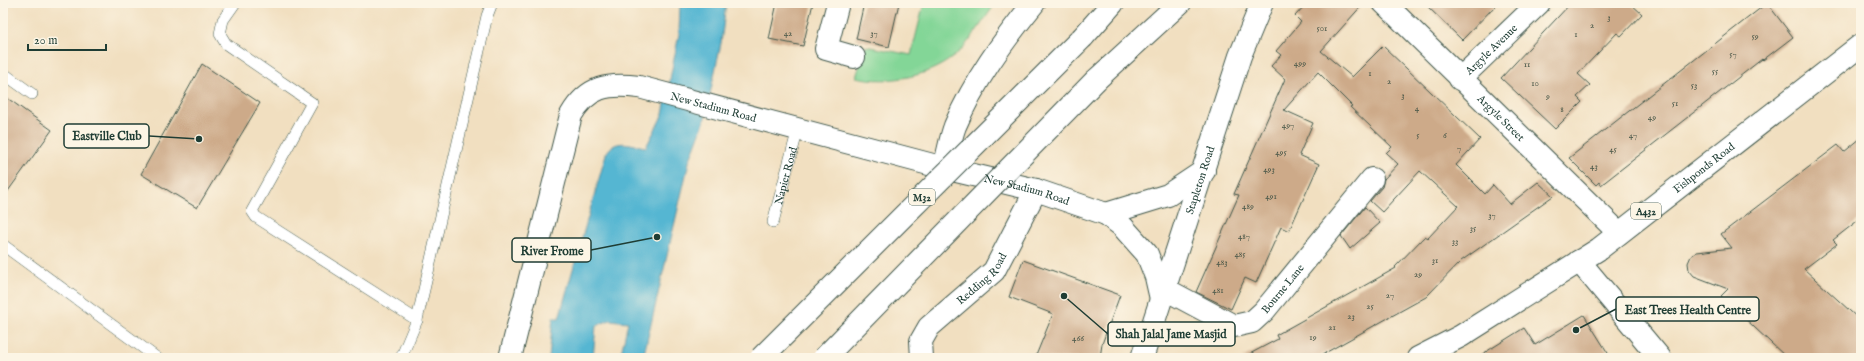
<svg xmlns="http://www.w3.org/2000/svg" width="1864" height="361" viewBox="0 0 1864 361" font-family="'IM FELL English',serif">
  <style>
    .green { fill: #83d697; stroke: #518a66 }
    .water { fill: #54b6d2; stroke: #3a7a83 }
    .building { fill: #cdaa89 }
    .lines { fill: none; stroke-linecap: round; stroke-linejoin: round }
    .lane-casing { stroke: #3e5549; stroke-width: 12 }
    .street-casing { stroke: #3e5549; stroke-width: 24 }
    .secondary-casing { stroke: #3e5549; stroke-width: 24 }
    .primary-casing { stroke: #3e5549; stroke-width: 24 }
    .highway-casing { stroke: #3e5549; stroke-width: 24 }
    .lane { stroke: #fff; stroke-width: 11 }
    .street { stroke: #fff; stroke-width: 22 }
    .secondary { stroke: #fff; stroke-width: 22 }
    .primary { stroke: #fff; stroke-width: 22 }
    .highway { stroke: #fff; stroke-width: 22 }
    .highway-bridge-casing { stroke: #3e5549; stroke-width: 24; stroke-linecap: butt }
    .highway-bridge { stroke: #fff; stroke-width: 22 }
    .labels { text-anchor: middle; stroke-width: 3.5; stroke-linejoin: round; paint-order: stroke }
    .number-label { font-size: 9px; fill: #4a5849 }
    .shield { fill: #fcf5e5; stroke: #617469; stroke-width: 1 }
    .shield-label { font-size: 10px; font-weight: bold; fill: #1f3d34 }
    .street-label { font-size: 11px; fill: #1f3d34; stroke: #fcf5e5 }
    .leader { fill: none; stroke: #1f3d34; stroke-width: 1.5 }
    .callout-dot { fill: #1f3d34; stroke: #fcf5e5; stroke-width: 1.5 }
    .callout { fill: #fcf5e5; stroke: #1f3d34; stroke-width: 1.5 }
    .callout-label { font-size: 12px; text-anchor: middle; font-weight: bold; fill: #1f3d34 }
  </style>
  <rect width="100%" height="100%" fill="#fcf5e5"/>
  <filter id="ink" filterUnits="userSpaceOnUse"><feTurbulence type="fractalNoise" baseFrequency=".025" numOctaves="2"/><feDisplacementMap in="SourceGraphic" scale="8" xChannelSelector="R" yChannelSelector="G"/><feConvolveMatrix kernelMatrix="1 2 1 2 8 2 1 2 1" color-interpolation-filters="sRGB"/></filter>
  <filter id="wash" filterUnits="userSpaceOnUse"><feTurbulence type="fractalNoise" baseFrequency=".012" numOctaves="4" result="noise"/><feDisplacementMap in="SourceGraphic" scale="16" xChannelSelector="R" yChannelSelector="G"/><feGaussianBlur stdDeviation="0.9" result="paint"/><feColorMatrix in="noise" values="0 0 0 0 0 0 0 0 0 0 0 0 0 0 0 0 0 1.4 0 .05"/><feComposite in="paint" operator="in"/></filter>
  <g filter="url(#wash)">
    <rect width="100%" height="100%" fill="#f1dfc0"/>
    <!-- green -->
    <path class="green" d="M924 3H996C984 19 973 38 959 52 934 76 889 85 856 77L866 46 911 55Z"/>
    <!-- water -->
    <path class="water" d="M680 3H726L721 43 704 122 689 162 643 358H620L628 322 610 320 596 326 593 358H549L553 318H559L606 154C615 137 631 145 646 147L663 114 679 34Z"/>
    <g id="blocks">
      <!-- building -->
      <path class="building" d="M777 3H813L803 46 769 39Z
        M864 3H899L889 47 856 39Z
        M1307 3H1364L1321 51 1352 77 1383 46 1480 139 1456 165 1485 194 1493 185 1510 204 1538 182 1553 196 1461 261 1426 297 1316 358H1242L1278 339 1276 335 1396 268 1395 267 1425 236 1428 238 1458 206 1420 171 1382 212 1370 201 1382 187 1384 179 1398 164 1386 153 1392 147 1350 107 1352 106 1318 72 1284 110 1313 123 1299 155 1319 164 1289 231 1281 227 1256 283 1245 278 1231 309 1196 292 1239 195 1234 194 1285 79 1271 66 1281 55 1276 51 1301 22 1295 16Z
        M1424 3H1498L1462 40Z
        M1571 3H1630L1642 14 1621 36 1617 33 1578 74 1590 85 1577 97 1582 102 1555 129 1501 78Z
        M1767 3 1793 37 1763 60 1762 59 1601 185 1599 182 1596 185 1569 158Z
        M202 64 260 103 197 208 141 174Z
        M3 95 52 130 3 198Z
        M1861 138V218L1833 240 1837 244 1804 269 1861 321V358H1787L1721 296 1728 289 1694 276 1689 270 1688 263 1691 256 1697 252 1732 248 1721 234 1838 145 1844 152Z
        M1365 207 1380 223 1350 249 1341 236Z
        M1023 260 1120 295 1102 344 1100 358H1035L1053 314 1009 297Z
        M1584 315 1611 358H1476L1524 328 1535 345Z"/>
    </g>
  </g>
  <g filter="url(#ink)">
    <use href="#blocks" fill-opacity="0" stroke="#3e5549" stroke-width="1"/>
    <g class="lines">
      <!-- lane casing -->
      <g class="lane-casing">
        <g id="lane">
          <path d="M235 3 223 20 220 34 226 44 312 103 252 211 256 217 417 320 487 16 492 3"/>
          <path d="M3 73 32 94"/>
          <path id="s1" d="M773 222 798 129"/>
          <path d="M3 245 157 358"/>
          <path d="M401 358 417 320"/>
        </g>
      </g>
      <!-- street casing -->
      <g class="street-casing">
        <g id="street">
          <path d="M838 3 826 49 854 57"/>
          <path id="s2" d="M1384 3 1619 233"/>
          <path id="s3" d="M1460 79 1539 3"/>
          <path d="M944 168C948 154 950 139 955 126 974 81 1003 41 1034 3"/>
          <path d="M1106 214 1168 195 1204 171"/>
          <path d="M1579 261 1660 358"/>
          <path id="s4" d="M1165 289 1234 326 1252 322 1264 311 1372 179"/>
          <path id="s5" d="M510 358 571 115C588 86 608 83 639 87L944 168 1036 190 1106 214 1122 226 1147 254 1156 277 1161 299"/>
          <path id="s6" d="M922 358 921 341 929 327 994 271 1036 190"/>
        </g>
      </g>
      <!-- secondary casing -->
      <g class="secondary-casing">
        <g id="secondary">
          <path id="s7" d="M1142 358 1240 56 1262 3"/>
        </g>
      </g>
      <!-- primary casing -->
      <g class="primary-casing">
        <g id="primary">
          <path id="s8" d="M1418 358 1461 336 1599 249 1861 45"/>
        </g>
      </g>
      <!-- highway casing -->
      <g class="highway-casing">
        <path id="highway" d="M1083 37 1113 3
          M1096 80 1180 3"/>
      </g>
      <!-- lane -->
      <use href="#lane" class="lane"/>
      <!-- street -->
      <use href="#street" class="street"/>
      <!-- secondary -->
      <use href="#secondary" class="secondary"/>
      <!-- primary -->
      <use href="#primary" class="primary"/>
      <!-- highway -->
      <use href="#highway" class="highway"/>
      <!-- highway-bridge casing -->
      <g class="highway-bridge-casing">
        <path id="highway-bridge" d="M761 358 1083 37
          M824 358 1096 80"/>
      </g>
      <!-- highway-bridge -->
      <use href="#highway-bridge" class="highway-bridge"/>
    </g>
  </g>
  <g class="labels">
    <!-- number labels -->
    <g class="number-label">
      <text x="1609" y="20">3</text>
      <text x="1592" y="28">2</text>
      <text x="1322" y="31">501</text>
      <text x="788" y="36">42</text>
      <text x="874" y="36">37</text>
      <text x="1576" y="37">1</text>
      <text x="1755" y="39">59</text>
      <text x="1733" y="57">57</text>
      <text x="1300" y="66">499</text>
      <text x="1527" y="67">11</text>
      <text x="1715" y="74">55</text>
      <text x="1370" y="76">1</text>
      <text x="1389" y="84">2</text>
      <text x="1535" y="86">10</text>
      <text x="1694" y="88">53</text>
      <text x="1403" y="98">3</text>
      <text x="1548" y="99">9</text>
      <text x="1675" y="106">51</text>
      <text x="1417" y="111">4</text>
      <text x="1562" y="112">8</text>
      <text x="1652" y="120">49</text>
      <text x="1288" y="128">497</text>
      <text x="1418" y="138">5</text>
      <text x="1445" y="138">6</text>
      <text x="1633" y="138">47</text>
      <text x="1459" y="151">7</text>
      <text x="1613" y="152">45</text>
      <text x="1281" y="155">495</text>
      <text x="1594" y="169">43</text>
      <text x="1269" y="172">493</text>
      <text x="1271" y="199">491</text>
      <text x="1248" y="209">489</text>
      <text x="1492" y="218">37</text>
      <text x="1473" y="231">35</text>
      <text x="1244" y="239">487</text>
      <text x="1455" y="244">33</text>
      <text x="1240" y="257">485</text>
      <text x="1435" y="263">31</text>
      <text x="1222" y="265">483</text>
      <text x="1418" y="277">29</text>
      <text x="1218" y="293">481</text>
      <text x="1390" y="298">27</text>
      <text x="1370" y="309">25</text>
      <text x="1351" y="319">23</text>
      <text x="1332" y="330">21</text>
      <text x="1313" y="340">19</text>
      <text x="1078" y="341">466</text>
    </g>
    <!-- shield labels -->
    <g class="shield">
      <rect x="909" y="189" width="26" height="16" rx="3"/>
      <rect x="1631" y="203" width="30" height="16" rx="3"/>
    </g>
    <g class="shield-label">
      <text x="922" y="201">M32</text>
      <text x="1646" y="215">A432</text>
    </g>
    <!-- street labels -->
    <g class="street-label">
      <text dy="4" stroke="none"><textPath href="#s3" startOffset="43">Argyle Avenue</textPath></text>
      <text dy="4" stroke="none"><textPath href="#s5" startOffset="407">New Stadium Road</textPath></text>
      <text dy="4" stroke="none"><textPath href="#s2" startOffset="164">Argyle Street</textPath></text>
      <text dy="4" stroke="none"><textPath href="#s8" startOffset="344">Fishponds Road</textPath></text>
      <text dy="4" stroke="none"><textPath href="#s1" startOffset="48">Napier Road</textPath></text>
      <text dy="4" stroke="none"><textPath href="#s7" startOffset="187">Stapleton Road</textPath></text>
      <text dy="4" stroke="none"><textPath href="#s5" startOffset="731">New Stadium Road</textPath></text>
      <text dy="4" stroke="none"><textPath href="#s6" startOffset="105">Redding Road</textPath></text>
      <text dy="4" stroke="none"><textPath href="#s4" startOffset="142">Bourne Lane</textPath></text>
    </g>
  </g>
  <!-- callouts -->
  <path class="leader" d="M199 139L149 136M657 237L591 250M1576 330L1616 309M1064 296L1108 334"/>
  <g class="callout-dot">
    <circle cx="199" cy="139" r="4"/>
    <circle cx="657" cy="237" r="4"/>
    <circle cx="1576" cy="330" r="4"/>
    <circle cx="1064" cy="296" r="4"/>
  </g>
  <g class="callout">
    <rect x="64" y="124" width="85" height="24" rx="4"/>
    <rect x="512" y="238" width="79" height="24" rx="4"/>
    <rect x="1616" y="297" width="143" height="24" rx="4"/>
    <rect x="1108" y="322" width="127" height="24" rx="4"/>
  </g>
  <g class="callout-label">
    <text x="107" y="140">Eastville Club</text>
    <text x="552" y="255">River Frome</text>
    <text x="1688" y="314">East Trees Health Centre</text>
    <text x="1171" y="338">Shah Jalal Jame Masjid</text>
  </g>
  <!-- margin -->
  <rect width="1864" height="361" fill="none" stroke="#fcf5e5" stroke-width="16"/>
  <!-- scale -->
  <path d="M28 44v6h78v-6" fill="none" stroke="#1f3d34" stroke-width="2"/>
  <text x="34" y="44" font-size="12" fill="#1f3d34" stroke="#fcf5e5" stroke-width="3" paint-order="stroke">20 m</text>
</svg>
